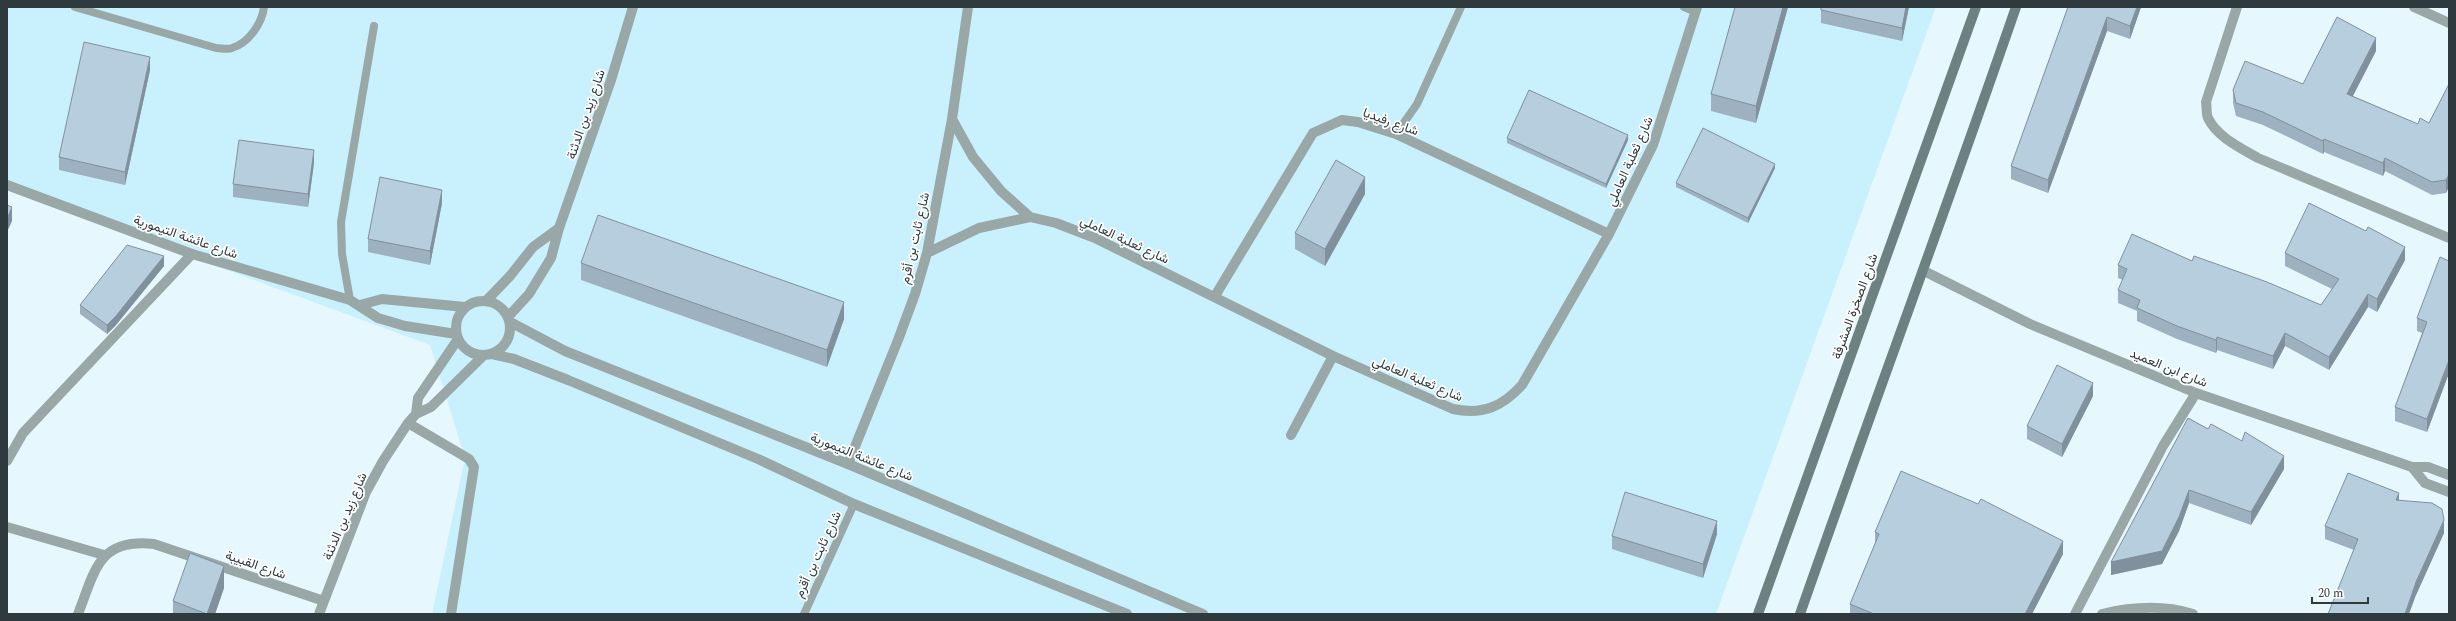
<svg xmlns="http://www.w3.org/2000/svg" width="2456" height="621" viewBox="0 0 2456 621" font-family="Spectral,Vazirmatn,serif">
  <style>
    .built { fill: #c9f0fd }
    .lines { fill: none; stroke-linecap: round; stroke-linejoin: round }
    .service { stroke: #99a7a7; stroke-width: 8 }
    .minor { stroke: #99a7a7; stroke-width: 10 }
    .tertiary { stroke: #99a7a7; stroke-width: 10 }
    .secondary { stroke: #6d8182; stroke-width: 10 }
    .wall { fill: #9db1c0 }
    .shaded-wall { fill: #80909c }
    .building { fill: #b7cedf; stroke: #80909c }
    .labels { text-anchor: middle; stroke-width: 3.5; stroke-linejoin: round; paint-order: stroke }
    .street-label { font-size: 13px; fill: #2e3a3e; stroke: #fff }
  </style>
  <rect width="100%" height="100%" fill="#e6f8fe"/>
  <!-- built -->
  <path class="built" d="M7 7H1936L1716 614H432L465 458 430 345 7 189Z"/>
  <g class="lines">
    <!-- service -->
    <path class="service" d="M75 7 216 48C221 48 228 50 232 48 249 43 262 23 264 7
      M1684 7 1696 12
      M1396 134 1417 104 1461 7
      M350 300 342 254 341 222 374 26
      M804 614 854 504"/>
    <!-- minor -->
    <path class="minor" d="M2237 7 2206 102C2207 107 2206 114 2208 118 2217 137 2241 148 2258 158L2449 238
      M2414 7 2449 23
      M952 119 973 157 1001 191 1030 217
      M927 253 979 228 1030 217 1056 223 1095 238 1333 356 1453 409C1483 415 1502 407 1522 385L1609 234 1653 145 1697 7
      M1924 271 2030 324 2196 393 2412 467H2428L2449 475
      M1215 296 1313 133 1342 120 1358 122 1396 134 1609 234
      M487 300 510 276 533 247 559 228
      M508 317 529 294 551 258 559 228 611 80 633 7
      M416 414 418 398 458 339
      M408 423 469 459 474 467 451 614
      M1291 435 1333 356
      M7 461 23 433 192 254
      M848 464 898 340 915 294 927 253 952 119 968 7
      M2412 467 2425 483 2449 492
      M7 527 104 555
      M78 614C95 571 98 538 154 544L324 601
      M319 614 366 492 383 461 408 423 416 414 431 407 483 356
      M2075 614 2163 446 2196 393
      M2102 614C2131 607 2164 605 2193 614"/>
    <!-- tertiary -->
    <path class="tertiary" d="M7 185 192 254 350 300 378 318 405 326 456 334
      M456 328a27 27 0 1 1 54 0a27 27 0 1 1-54 0Z
      M360 305 382 299 465 307
      M510 322 565 351 848 464 1203 614
      M492 354 514 359 568 380 758 459 854 504 1127 614"/>
    <!-- secondary -->
    <path class="secondary" d="M1758 614 1976 7
      M1800 614C1871 411 1946 210 2016 7"/>
  </g>
  <!-- wall -->
  <path class="wall" d="M1735 7H1788L1756 123 1711 111V94Z
    M1909 7 1902 41 1821 23V10Z
    M2068 7H2141L2130 39 2107 31 2048 193 2011 179V166Z
    M2376 51 2353 96 2418 124 2429 123 2449 84 2446 193 2432 195 2385 171 2383 176 2324 152 2323 154 2263 125 2236 116 2233 103V90L2303 84Z
    M150 70 125 185 59 170V157Z
    M1507 138 1628 140 1606 188 1507 143Z
    M314 163 308 207 233 197V184Z
    M1775 168 1748 223 1676 187V183Z
    M1365 194 1325 266 1295 249V233Z
    M442 203 430 265 368 252V239Z
    M2285 253 2405 260 2377 312 2368 307 2329 370 2285 346 2273 369 2217 350 2216 353 2177 339 2137 321V311L2118 303V290L2123 280 2118 278V265L2192 261 2321 305 2332 289 2285 266Z
    M2449 261V373L2427 432 2395 421V407L2422 333 2417 331V318Z
    M581 263 844 319 827 367 581 280Z
    M164 266 116 325 107 334 80 314V305Z
    M2093 396 2062 457 2027 439V426Z
    M2188 418 2284 469 2251 525 2189 503 2179 531 2162 564 2111 575Z
    M2399 500 2444 533 2416 595 2354 550 2325 539V526Z
    M1875 532 2063 554 2032 614H1850V604L1875 544Z
    M1717 534 1703 578 1612 549V536Z
    M224 588 215 614H173V601Z"/>
  <!-- shaded-wall -->
  <path class="shaded-wall" d="M1783 7H1788L1756 123V106Z
    M1906 7H1909L1902 41V28Z
    M2137 7H2141L2130 39V26Z
    M2107 17V31L2048 193V180Z
    M2376 38V51L2347 107V94Z
    M150 57V70L125 185V172Z
    M1628 135V140L1606 188V184Z
    M2324 139V152L2323 154V141Z
    M314 150V163L308 207V194Z
    M2385 158V171L2383 176V163Z
    M1775 164V168L1748 223V218Z
    M2449 174V187L2446 193V180Z
    M1365 177V194L1325 266V249Z
    M442 190V203L430 265V251Z
    M12 207V221L7 232V219Z
    M2405 247V260L2377 312V299Z
    M164 256V266L116 325 107 334V325Z
    M2368 294V307L2329 370V357Z
    M844 302V319L827 367V350Z
    M2285 333V346L2273 369V356Z
    M2217 337V350L2216 353V340Z
    M2449 360V373L2427 432V419Z
    M2093 383V396L2062 457V444Z
    M2284 456V469L2251 525V512Z
    M2189 490V503L2179 531 2162 564 2111 575V562Z
    M2399 493V506L2396 500Z
    M2444 520V533L2416 595 2409 614H2405L2416 582Z
    M1717 521V534L1703 578V564Z
    M2063 541V554L2032 614H2025Z
    M224 566V588L215 614H207Z"/>
  <!-- building -->
  <path class="building" d="M1735 7H1783L1756 106 1711 94Z
    M1821 7H1906L1902 28 1821 10Z
    M2068 7H2137L2130 26 2107 17 2048 180 2011 166Z
    M2337 17 2376 38 2347 94 2418 124 2420 118 2429 123 2449 84V174L2446 180 2432 182 2385 158 2383 163 2324 139 2323 141 2263 112 2236 103 2233 90 2245 61 2303 84Z
    M84 42 150 57 125 172 59 157Z
    M1529 90 1628 135 1606 184 1507 138Z
    M1703 128 1775 164 1748 218 1676 183Z
    M239 140 314 150 308 194 233 184Z
    M1336 160 1365 177 1325 249 1295 233Z
    M380 177 442 190 430 251 368 239Z
    M2309 203 2366 231 2368 227 2405 247 2377 299 2368 294 2329 357 2285 333 2273 356 2217 337 2216 340 2177 326 2137 308 2140 300 2118 290 2127 269 2118 265 2132 234 2192 261 2194 256 2267 282 2321 305 2339 279 2285 253Z
    M7 205 12 207 7 219Z
    M598 215 844 302 827 350 581 263Z
    M127 245 164 256 116 316 107 325 80 305Z
    M2440 257 2449 261V360L2427 419 2395 407 2427 322 2417 318Z
    M2057 365 2093 383 2062 444 2027 426Z
    M2188 418 2208 429 2211 424 2242 441 2245 432 2284 456 2251 512 2189 490 2179 517 2162 551 2111 562Z
    M1901 471 1978 504 1981 499 2063 541 2025 614H1874L1850 604 1879 534 1875 532Z
    M2348 473 2399 493 2396 500 2432 503 2442 509 2444 520 2416 582 2405 614H2328L2358 539 2325 526Z
    M1625 492 1717 521 1703 564 1612 536Z
    M190 553 224 566 207 614 173 601Z"/>
  <g class="labels">
    <!-- street labels -->
    <g class="street-label">
      <text transform="translate(585 114) rotate(-71)" y="5">شارع زيد بن الدثنة</text>
      <text transform="translate(1391 121) rotate(20)" y="5">شارع رفيديا</text>
      <text transform="translate(1629 161) rotate(-66)" y="5">شارع ثعلبة العاملي</text>
      <text transform="translate(186 236) rotate(19)" y="5">شارع عائشة التيمورية</text>
      <text transform="translate(914 238) rotate(-77)" y="5">شارع ثابت بن أقرم</text>
      <text transform="translate(1125 239) rotate(25)" y="5">شارع ثعلبة العاملي</text>
      <text transform="translate(1854 306) rotate(-70)" y="5">شارع الصخرة المشرفة</text>
      <text transform="translate(2169 367) rotate(22)" y="5">شارع ابن العميد</text>
      <text transform="translate(1418 378) rotate(23)" y="5">شارع ثعلبة العاملي</text>
      <text transform="translate(862 456) rotate(22)" y="5">شارع عائشة التيمورية</text>
      <text transform="translate(344 516) rotate(-67)" y="5">شارع زيد بن الدثنة</text>
      <text transform="translate(817 554) rotate(-65)" y="5">شارع ثابت بن أقرم</text>
      <text transform="translate(256 564) rotate(19)" y="5">شارع القبيبة</text>
    </g>
  </g>
  <!-- border -->
  <rect width="2456" height="621" fill="none" stroke="#2e3a3e" stroke-width="16"/>
  <!-- scale -->
  <path d="M2312 597v6h56v-6" fill="none" stroke="#2e3a3e" stroke-width="2"/>
  <text x="2318" y="597" font-size="12" fill="#2e3a3e" stroke="#ffffff" stroke-width="3" paint-order="stroke">20 m</text>
</svg>
